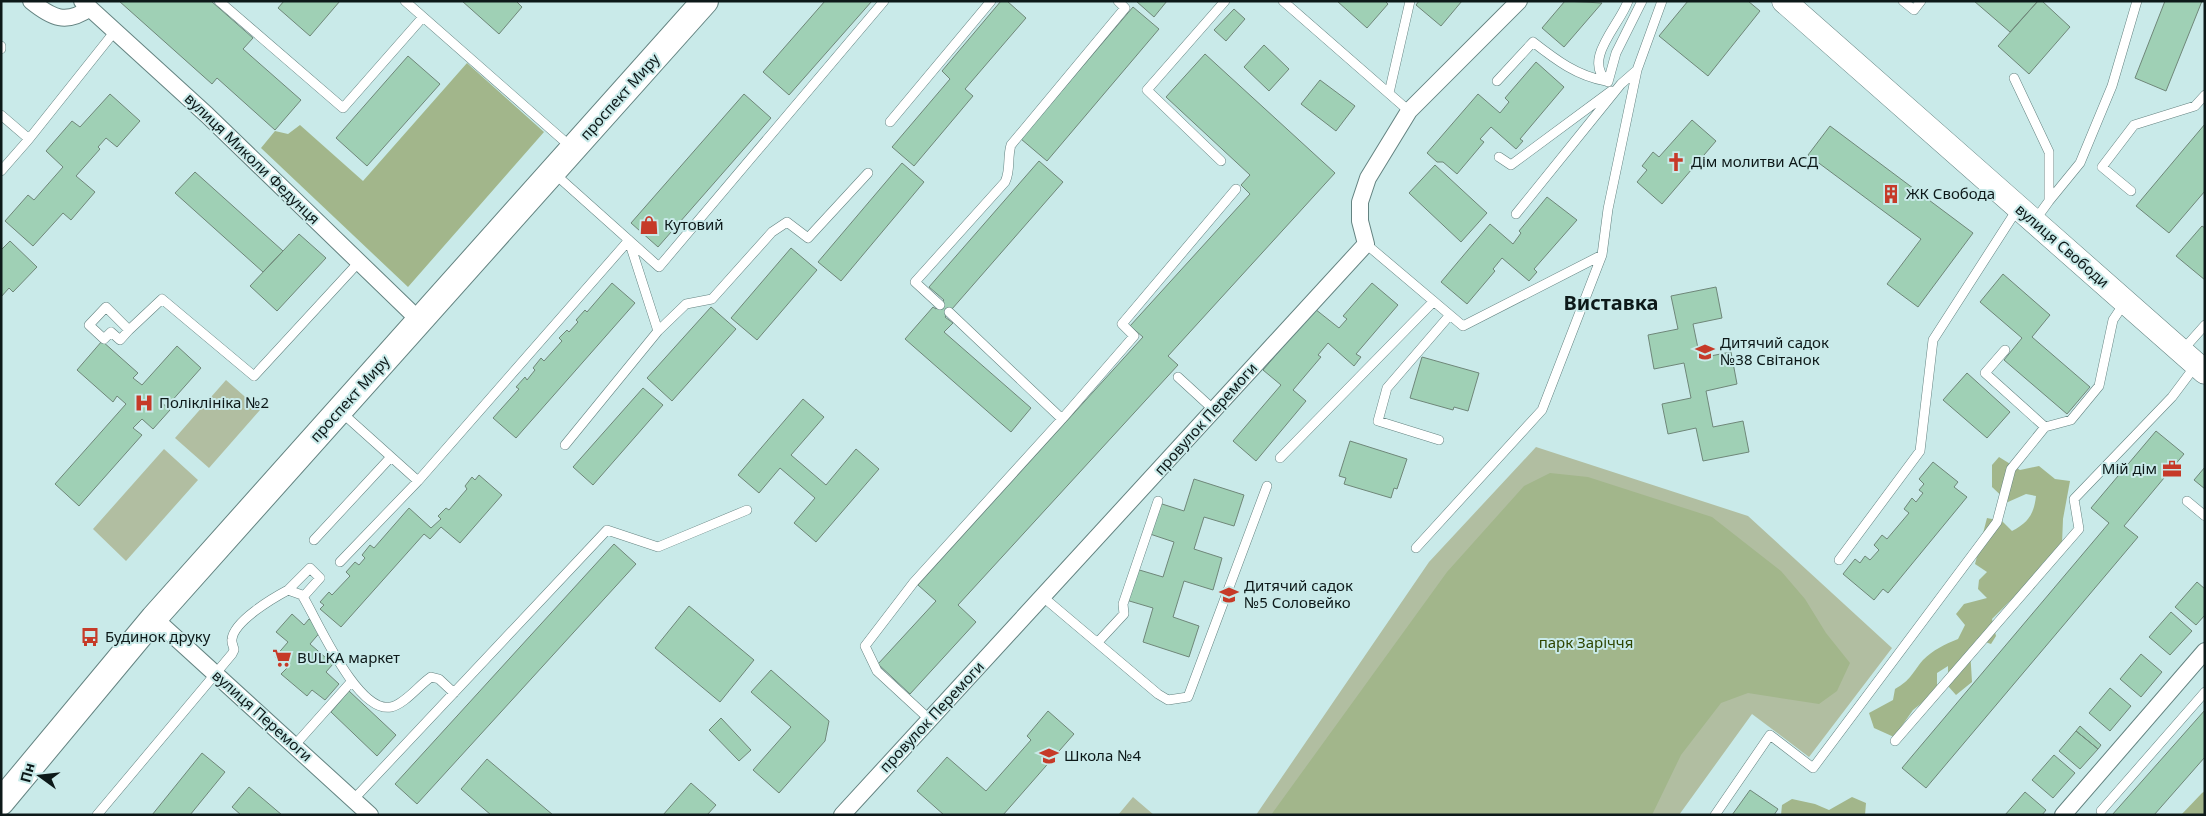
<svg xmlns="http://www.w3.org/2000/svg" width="2206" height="816" viewBox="0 0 2206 816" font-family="'Noto Sans',sans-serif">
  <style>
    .green { fill: #b1bea1 }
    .forest { fill: #a2b68b }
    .building { fill: #9fd0b5; stroke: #6f8779 }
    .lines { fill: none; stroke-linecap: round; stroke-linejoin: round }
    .lane-casing { stroke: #648381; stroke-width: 10 }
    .street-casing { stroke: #648381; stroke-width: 18 }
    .secondary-casing { stroke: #648381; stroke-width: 25 }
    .primary-casing { stroke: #648381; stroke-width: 28 }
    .lane { stroke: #fff; stroke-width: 9 }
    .street { stroke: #fff; stroke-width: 16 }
    .secondary { stroke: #fff; stroke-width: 24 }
    .primary { stroke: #fff; stroke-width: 26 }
    .labels { text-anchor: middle; stroke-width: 4; stroke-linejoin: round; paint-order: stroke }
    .street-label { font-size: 15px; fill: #0d1919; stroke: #c9eae9 }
    .poi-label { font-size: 15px; fill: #0d1919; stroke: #c9eae9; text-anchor: start }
    .park-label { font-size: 15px; fill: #2e4500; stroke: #c9eae9 }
    .district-label { font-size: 20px; font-weight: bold; fill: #0d1919; stroke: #c9eae9 }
  </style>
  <rect width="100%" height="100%" fill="#c9eae9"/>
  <!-- green -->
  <path class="green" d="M226 380 260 410 209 468 175 438Z
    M1536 447 1748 516 1892 648 1809 757 1752 714 1679 815H1256L1429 562Z
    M164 449 198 480 126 561 93 529Z
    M1133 797 1154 815H1118Z"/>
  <!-- forest -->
  <path class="forest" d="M467 63 544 132 408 287 261 148 275 131 288 134 300 125 363 181Z
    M1999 457 2020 470 2039 466 2055 479 2070 481 2063 519 2062 544 2042 564 2034 589 2013 598 1992 619 1996 636 1991 644 1977 639 1970 649 1972 682 1956 695 1948 686V666L1937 673V691L1913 710 1894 737 1874 728 1869 713 1893 700 1895 689C1911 680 1912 673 1923 660 1933 650 1945 644 1958 639L1965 625 1956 614 1964 604 1987 598 1978 589 1979 580 1987 572 1975 564 1987 518 2002 521 2012 531C2028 523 2034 514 2036 496L2026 494 2008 502 1992 487V465Z
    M1550 473 1588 477 1712 517 1781 571 1805 599 1826 633 1850 663 1837 691 1819 704 1748 693 1721 703 1681 755 1652 815H1271L1447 572 1524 486Z
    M2205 791V815H2181L2202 793Z
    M1852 797 1866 803 1865 815H1781L1782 805 1792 799 1815 804 1829 810Z"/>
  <!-- building -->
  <path class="building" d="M119 1H211L253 38 243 49 301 100 275 130 217 78 212 84Z
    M284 1H340L310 36 278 8Z
    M462 1H516L522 7 499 34Z
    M825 1H872L789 95 763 72Z
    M1001 1H1007L1026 18 965 89 973 96 914 166 892 147 950 79 942 71Z
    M1136 1H1167L1154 17Z
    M1337 1H1385L1388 4 1367 28Z
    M1419 1H1462L1441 26 1416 5Z
    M1565 1 1602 3 1564 47 1542 28Z
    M1688 1H1748L1760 11 1708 76 1659 36Z
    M1974 1H2036L2037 2 2010 32Z
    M2042 1 2070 27 2029 74 1998 46 2038 1Z
    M2165 1H2202L2166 91 2135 78Z
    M1133 7 1159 29 1047 161 1021 139Z
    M1234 9 1245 19 1226 41 1214 30Z
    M1264 45 1289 69 1269 91 1244 67Z
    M1205 54 1335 173 1168 356 1178 365 958 605 976 622 910 694 878 664 936 601 918 585 1143 337 1130 326 1250 194 1241 185 1250 175 1166 97Z
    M408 56 440 84 367 166 336 138Z
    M1536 62 1564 87 1520 139 1523 141 1516 149 1491 127 1480 139 1484 142 1457 174 1443 162H1437L1427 153 1478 94 1500 113 1509 102 1505 98Z
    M1320 80 1355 106 1336 131 1301 104Z
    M110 94 140 121 117 147 106 138 98 147 100 149 76 176 95 192 71 220 63 213 33 246 5 221 28 195 34 200 63 167 46 151 72 121 80 127Z
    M744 94 771 118 658 247 631 223Z
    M1692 120 1716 141 1662 204 1637 182 1647 170 1642 166 1653 152 1659 157Z
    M2205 124V191L2169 233 2136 206Z
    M1830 126 1973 233 1918 307 1887 284 1921 239 1808 155Z
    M1039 161 1063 182 945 317 953 323 944 332 1031 408 1011 432 905 339 933 307 936 309 944 300 929 287Z
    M902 163 924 182 841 281 818 262Z
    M1435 165 1487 213 1461 242 1409 193Z
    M195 172 283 251 263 272 175 193Z
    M1547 197 1577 220 1534 269 1537 272 1529 281 1502 258 1493 269 1495 271 1467 304 1441 282 1490 224 1513 244 1521 233 1519 231Z
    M2202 226 2205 228V280L2176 256Z
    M299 234 326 258 277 311 250 286Z
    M10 241 37 267 13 292 9 288 1 297V250Z
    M791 248 817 270 757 340 731 318Z
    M2003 274 2050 315 2032 337 2090 387 2067 414 2004 360 2022 338 1980 302Z
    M612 283 635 303 516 438 493 418 519 389 516 387 525 377 527 380 535 370 533 368 541 358 544 361 562 341 559 338 567 330 569 332 578 322 576 320 585 310 587 312Z
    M1372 283 1398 305 1356 354 1361 357 1354 366 1328 343 1318 355 1321 357 1293 390 1306 401 1256 461 1233 441 1281 385 1263 370 1315 309 1339 328 1347 319 1343 316Z
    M1716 287 1722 318 1693 324 1700 358 1731 352 1737 384 1706 391 1713 427 1743 421 1749 452 1703 461 1696 428 1668 434 1662 404 1691 398 1684 363 1654 369 1648 335 1678 329 1671 296Z
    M711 307 736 329 672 401 647 378Z
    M102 341 138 373 133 378 142 385 177 346 201 368 169 404 162 397 159 400 170 410 153 429 142 419 133 428 142 435 79 506 55 484 126 404 117 396 113 402 77 370Z
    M1422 357 1479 373 1468 411 1454 407 1453 410 1410 398Z
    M1967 373 2010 412 1987 438 1943 400Z
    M643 388 663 405 593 485 573 467Z
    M803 399 824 417 791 455 826 485 856 449 879 469 816 542 794 523 815 498 780 468 759 493 738 475Z
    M2156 431 2184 454 2124 526 2138 537 1926 788 1902 768 2109 523 2091 508Z
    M1350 441 1407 459 1397 489 1394 488 1391 498 1344 484 1346 478 1339 476Z
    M1933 462 1958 482 1954 487 1967 497 1888 593 1883 589 1874 600 1843 574 1855 559 1860 563 1865 556 1870 560 1879 550 1874 545 1882 535 1887 539 1909 513 1904 509 1912 498 1916 502 1923 493 1919 490 1924 484 1919 479Z
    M2205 467V489L2194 480Z
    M479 475 502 495 460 543 441 527 430 539 424 534 341 627 320 609 324 605 320 602 329 592 332 595 350 576 346 572 355 562 359 565 365 558 362 555 370 545 374 548 409 508 431 528 441 519 438 516 446 508 449 510 467 489 465 486 472 477 475 480Z
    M1194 479 1244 495 1234 526 1204 517 1194 549 1222 558 1213 590 1184 581 1173 617 1199 626 1189 657 1143 642 1153 608 1126 600 1136 569 1163 577 1174 542 1150 534 1159 503 1184 511Z
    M614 544 636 564 417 804 395 784Z
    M2197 582 2205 589V615L2196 625 2175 607Z
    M689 606 754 660 720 702 655 648Z
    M2171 612 2192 631 2170 655 2149 637Z
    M292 614 304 625 309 619 322 630 310 644 333 664 326 672 339 684 325 700 312 690 307 696 281 674 287 668 275 657 288 642 276 632Z
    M2141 654 2162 672 2141 697 2120 679Z
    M771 670 829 721 825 741 779 793 753 770 791 727 751 692Z
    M2110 688 2131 706 2110 731 2089 713Z
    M349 691 396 735 377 756 331 712Z
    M2205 710V757L2154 815H2112Z
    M1048 711 1074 734 1003 815H944L917 791 947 757 986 791 1031 740 1027 736Z
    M721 718 751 750 739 761 709 730Z
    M2080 726 2101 745 2098 749 2076 731Z
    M2076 731 2098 749 2080 769 2059 751Z
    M202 753 225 772 190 815H152Z
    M2054 755 2075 773 2053 798 2032 780Z
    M487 759 553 815H491L461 789Z
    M691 783 716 805 707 815H663Z
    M249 787 282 815H241L232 807Z
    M1750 790 1778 809 1774 815H1732Z
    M2025 792 2046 810 2042 815H2005Z"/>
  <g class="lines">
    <!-- lane casing -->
    <g class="lane-casing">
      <path id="lane" d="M219 1 343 108 423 17
        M405 1 571 147
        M1283 1 1409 111
        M1628 1C1620 25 1581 60 1608 82L1616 53 1642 1
        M1903 1 1914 10 1921 1
        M1 46V49
        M2014 78 2049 152V201L2041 212
        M1497 81 1533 42C1556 60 1577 76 1606 81
        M1389 93 1410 1
        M1 115 29 139 115 31
        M890 122 991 1
        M1499 157 1511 165 1611 91
        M1221 161 1147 90 1225 1
        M1 171 29 139
        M555 174 659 267 884 1
        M2131 191 2102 167 2134 125 2195 106 2205 95
        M2049 201 2080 163 2112 86 2137 1
        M1516 214 1621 84 1637 70
        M1366 244 1463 326 1602 255 1608 209 1637 70 1662 1
        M940 305 915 282 1005 182C1011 170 1007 158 1011 145L1125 8 1118 1
        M949 312 1062 419
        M129 330 120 340 111 332 104 339 89 325 106 307 129 330 162 299 254 376 359 262
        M658 331 686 304 712 299 772 232 787 222 808 238 868 173
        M2189 343 2205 325
        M2005 350 1985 373 2045 427 2071 420 2099 386 2113 320 2125 302
        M1178 377 1214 410
        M340 411 418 481 629 240
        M1439 440 1378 421 1387 388 1449 316
        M565 445 658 331 629 241
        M1280 458 1433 302
        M2187 501 2205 516
        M314 540 390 458
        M1416 548 1542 410 1602 255
        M1839 560 1920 451 1933 340 2018 208
        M340 562 418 481
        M288 590 310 568 320 578 303 597
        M1043 597 1158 694 1168 700 1188 697 1267 486
        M1098 642 1124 614 1123 604 1158 501
        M929 719 877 671 865 646 914 582 1062 419 1134 336 1122 324 1236 189
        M1895 741 2079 529 2074 499 2172 397 2196 365
        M294 746 351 682
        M353 800 607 530 658 547 747 510
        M2101 811 2205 692
        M97 815 232 654 234 650C234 647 231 643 232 639 234 621 273 598 288 590L302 595C317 619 357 714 391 707 405 704 419 685 431 677L439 679 454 693
        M1715 815 1770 735 1813 768 1997 522 2011 469 2045 427"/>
    </g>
    <!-- street casing -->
    <g class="street-casing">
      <path id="street" d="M31 1C52 18 66 25 90 8
        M82 1 207 115 420 321
        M154 618 370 815
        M842 815 1366 244 1360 221V202L1368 178 1409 111 1519 1
        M2063 815 2205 651"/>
    </g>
    <!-- secondary casing -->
    <g class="secondary-casing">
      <path id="secondary" d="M1784 1 2205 372"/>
    </g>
    <!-- primary casing -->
    <g class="primary-casing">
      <path id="primary" d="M1 802 154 618 705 1"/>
    </g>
    <!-- lane -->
    <use href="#lane" class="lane"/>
    <!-- street -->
    <use href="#street" class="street"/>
    <!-- secondary -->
    <use href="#secondary" class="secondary"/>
    <!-- primary -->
    <use href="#primary" class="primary"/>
  </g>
  <!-- icons -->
  <defs>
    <g id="church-bare" transform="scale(1.5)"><path d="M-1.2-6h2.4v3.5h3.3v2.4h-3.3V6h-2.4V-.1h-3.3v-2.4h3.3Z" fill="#c63a28" stroke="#c9eae9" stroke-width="2.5" paint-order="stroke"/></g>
    <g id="building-bare" transform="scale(1.5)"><path d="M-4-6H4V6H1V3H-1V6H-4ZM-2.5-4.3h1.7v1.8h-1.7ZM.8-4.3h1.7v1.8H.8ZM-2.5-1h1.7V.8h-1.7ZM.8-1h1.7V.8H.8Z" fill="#c63a28" stroke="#c9eae9" stroke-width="2.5" paint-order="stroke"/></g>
    <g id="shop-bare" transform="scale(1.5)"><path d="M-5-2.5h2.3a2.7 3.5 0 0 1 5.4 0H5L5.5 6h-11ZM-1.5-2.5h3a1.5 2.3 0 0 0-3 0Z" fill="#c63a28" stroke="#c9eae9" stroke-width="2.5" paint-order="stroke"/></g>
    <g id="school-bare" transform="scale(1.5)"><path d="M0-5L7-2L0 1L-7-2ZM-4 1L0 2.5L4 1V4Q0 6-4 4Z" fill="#c63a28" stroke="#c9eae9" stroke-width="2.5" paint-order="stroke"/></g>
    <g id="hospital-bare" transform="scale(1.5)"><path d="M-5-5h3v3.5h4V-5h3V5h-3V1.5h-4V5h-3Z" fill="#c63a28" stroke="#c9eae9" stroke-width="2.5" paint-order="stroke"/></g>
    <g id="office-bare" transform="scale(1.5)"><path d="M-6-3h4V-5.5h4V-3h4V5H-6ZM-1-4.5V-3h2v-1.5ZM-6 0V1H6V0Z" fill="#c63a28" stroke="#c9eae9" stroke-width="2.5" paint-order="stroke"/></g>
    <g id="bus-bare" transform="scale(1.5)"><path d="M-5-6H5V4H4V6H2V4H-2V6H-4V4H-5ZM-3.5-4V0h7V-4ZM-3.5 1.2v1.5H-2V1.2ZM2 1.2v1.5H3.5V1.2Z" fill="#c63a28" stroke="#c9eae9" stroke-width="2.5" paint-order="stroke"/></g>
    <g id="supermarket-bare" transform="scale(1.5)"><path d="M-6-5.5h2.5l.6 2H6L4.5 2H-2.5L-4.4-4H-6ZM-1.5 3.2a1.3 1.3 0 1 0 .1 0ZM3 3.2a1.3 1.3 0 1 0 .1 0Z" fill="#c63a28" stroke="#c9eae9" stroke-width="2.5" paint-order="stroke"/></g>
  </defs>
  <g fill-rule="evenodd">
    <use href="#church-bare" x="1676" y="162"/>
    <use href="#building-bare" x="1891" y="194"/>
    <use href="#shop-bare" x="649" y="225"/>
    <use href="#school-bare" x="1705" y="352"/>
    <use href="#hospital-bare" x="144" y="403"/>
    <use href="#office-bare" x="2172" y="469"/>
    <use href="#school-bare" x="1229" y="595"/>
    <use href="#bus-bare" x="90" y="637"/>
    <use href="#supermarket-bare" x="282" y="658"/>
    <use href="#school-bare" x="1049" y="756"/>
  </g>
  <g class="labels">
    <!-- street labels -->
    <g class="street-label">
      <text transform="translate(620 97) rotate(-48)" y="5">проспект Миру</text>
      <text transform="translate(252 159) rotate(44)" y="5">вулиця Миколи Федунця</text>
      <text transform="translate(2062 246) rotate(41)" y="5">вулиця Свободи</text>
      <text transform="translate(350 399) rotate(-48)" y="5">проспект Миру</text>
      <text transform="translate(1206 419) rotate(-48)" y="5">провулок Перемоги</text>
      <text transform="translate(262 716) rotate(42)" y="5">вулиця Перемоги</text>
      <text transform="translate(932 717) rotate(-47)" y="5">провулок Перемоги</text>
    </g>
    <!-- poi labels -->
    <g class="poi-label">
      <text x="1691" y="167">Дім молитви АСД</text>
      <text x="1906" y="199">ЖК Свобода</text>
      <text x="664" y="230">Кутовий</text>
      <text x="1720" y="348">Дитячий садок<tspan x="1720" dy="17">№38 Світанок</tspan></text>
      <text x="159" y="408">Поліклініка №2</text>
      <text x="2157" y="474" text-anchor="end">Мій дім</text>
      <text x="1244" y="591">Дитячий садок<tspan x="1244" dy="17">№5 Соловейко</tspan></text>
      <text x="105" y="642">Будинок друку</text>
      <text x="297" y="663">BULKA маркет</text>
      <text x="1064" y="761">Школа №4</text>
    </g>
    <!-- park labels -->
    <g class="park-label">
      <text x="1586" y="648">парк Заріччя</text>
    </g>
    <!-- district labels -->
    <g class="district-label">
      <text x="1611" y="310">Виставка</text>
    </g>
  </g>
  <!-- border -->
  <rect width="2206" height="816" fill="none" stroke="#0d1919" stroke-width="5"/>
  <!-- north arrow -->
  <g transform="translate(40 776) rotate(285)" stroke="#c9eae9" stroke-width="4" paint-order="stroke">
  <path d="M0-4L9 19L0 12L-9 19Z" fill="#0d1919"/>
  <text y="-8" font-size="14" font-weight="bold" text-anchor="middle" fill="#0d1919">Пн</text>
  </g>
</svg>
